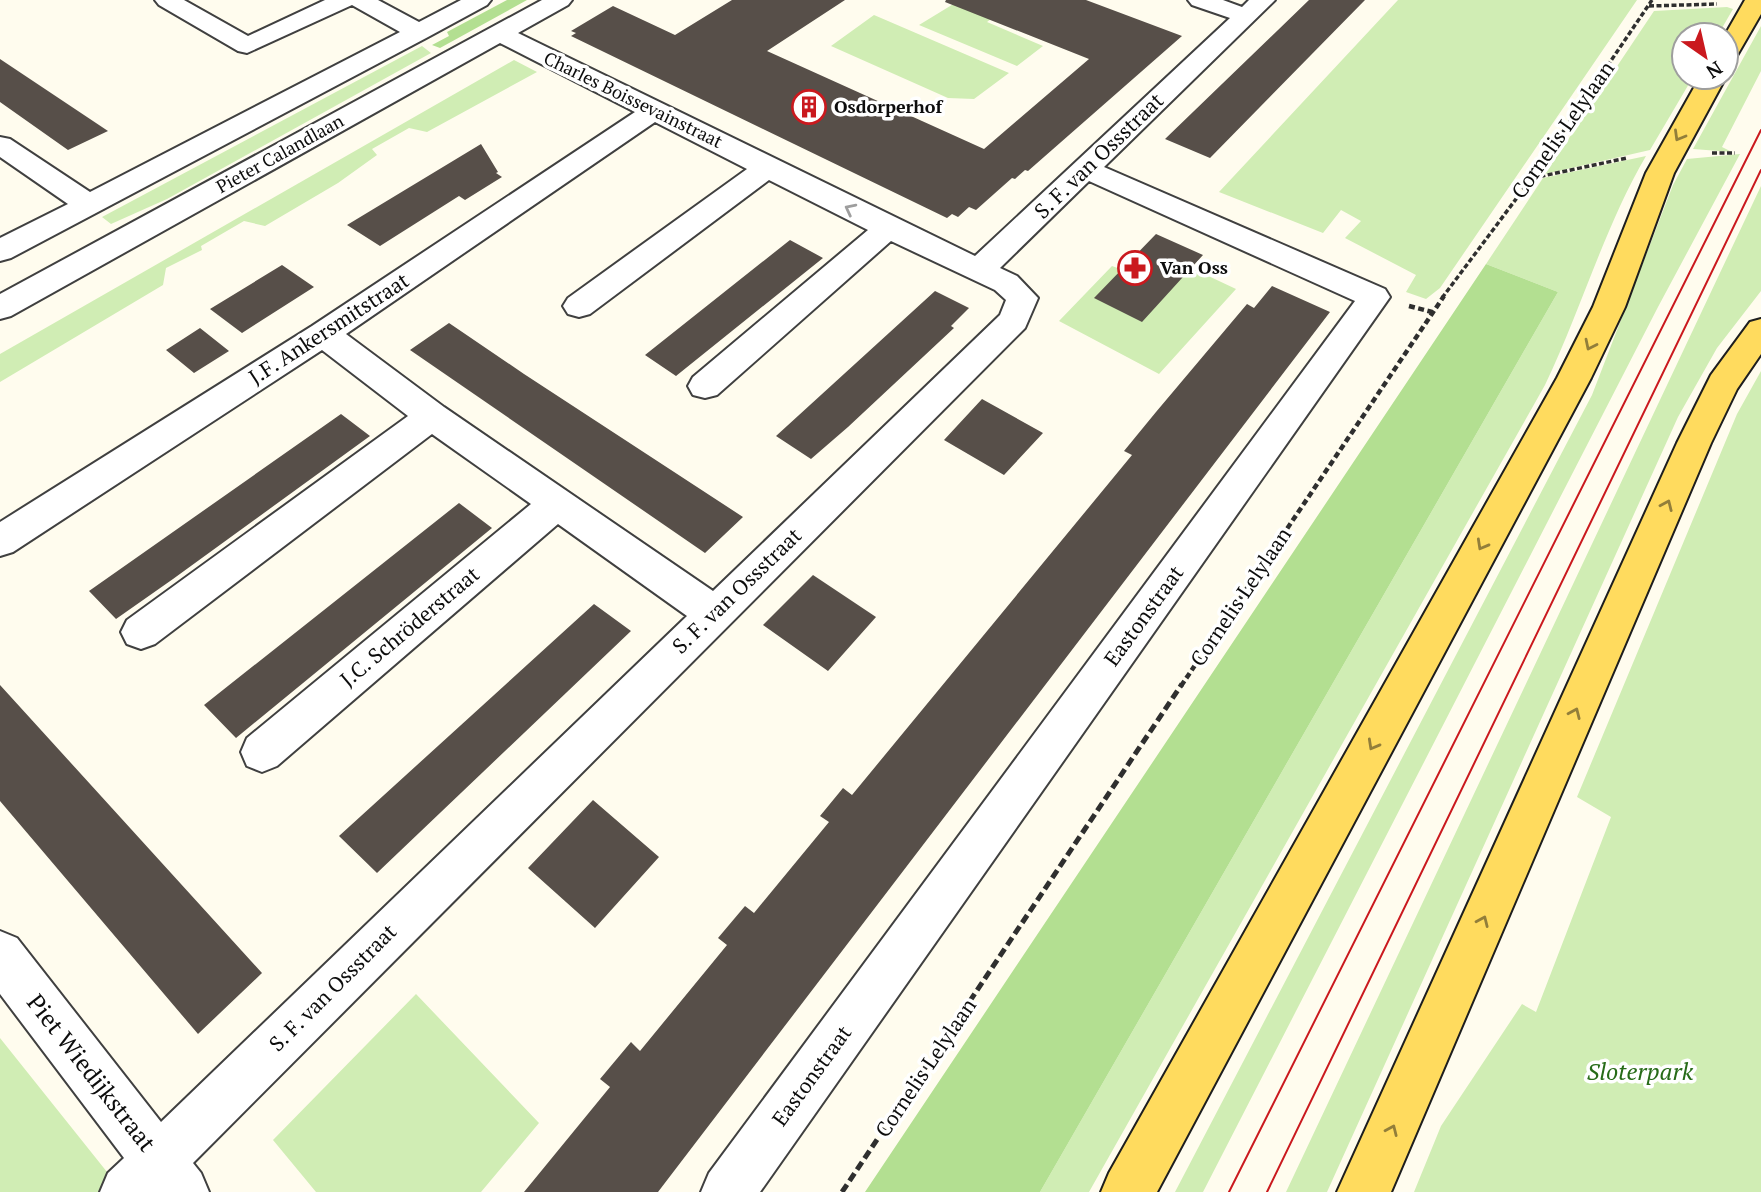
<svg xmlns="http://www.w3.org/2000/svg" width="1761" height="1192" viewBox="0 0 1761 1192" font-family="'PT Serif',serif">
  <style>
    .green { fill: #d0edb4 }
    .forest { fill: #b3df91 }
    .building { fill: #574f49 }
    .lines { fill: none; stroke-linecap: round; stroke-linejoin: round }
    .minor-casing { stroke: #404040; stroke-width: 4 }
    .major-casing { stroke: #1e1e1e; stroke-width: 4 }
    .path-far2 { stroke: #2f2f2f; stroke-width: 3.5; stroke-dasharray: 5 2.5; stroke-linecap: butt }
    .path-far1 { stroke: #2f2f2f; stroke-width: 4.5; stroke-dasharray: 6 3.5; stroke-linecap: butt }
    .path { stroke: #2f2f2f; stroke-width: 5; stroke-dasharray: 9 4.5; stroke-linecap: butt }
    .minor { fill: #fff; fill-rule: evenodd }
    .major { fill: #ffdb5e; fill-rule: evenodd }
    .tram { stroke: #ca191e; stroke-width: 2 }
    .oneway { stroke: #927e3a }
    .oneway2 { stroke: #9e9e9e }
    .labels { text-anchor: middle; stroke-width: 7; stroke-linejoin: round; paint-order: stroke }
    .far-street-label { font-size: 18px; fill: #0d0d0d; stroke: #fff }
    .far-poi-label { font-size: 18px; font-weight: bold; fill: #0d0d0d; stroke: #fff; text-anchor: start }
    .street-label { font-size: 21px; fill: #0d0d0d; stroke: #fff }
    .near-park-label { font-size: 24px; font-style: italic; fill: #276b18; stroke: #fff }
    .near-street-label { font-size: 24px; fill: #0d0d0d; stroke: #fff }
  </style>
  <rect width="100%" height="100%" fill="#fffcee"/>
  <!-- green -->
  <path class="green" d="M960 0 1008 5 987 22 1043 46 1017 66 919 25Z
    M1398 0H1637L1440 288 1426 299 1406 292 1416 275 1345 238 1361 221 1341 210 1323 233 1219 192Z
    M1727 7 1733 9 1718 35H1684V77H1693L1650 150 1545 174 1654 11Z
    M874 15 1009 73 974 99 948 98 831 46Z
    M1761 26V71L1722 147 1732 152 1693 149Z
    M422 46 431 53 167 199 111 224 102 217Z
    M514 60 537 72 427 132 409 128 372 149 377 155 338 183 265 226 244 221 201 246 202 250 166 268 163 285 0 382V354Z
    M1740 154 1658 307 1203 1192H1175L1592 395 1673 185 1687 159Z
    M1646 156C1604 228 1581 310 1545 385L1089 1192H1040L1558 292 1486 264 1543 178Z
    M1761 186V291L1717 348 1678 417 1327 1192H1286Z
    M1185 265 1236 289 1159 374 1059 321 1112 266 1123 270Z
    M1761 371V1192H1414L1441 1126 1522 1004 1536 1012 1611 817 1577 797 1737 414Z
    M416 994 539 1123 481 1192H316L273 1140Z
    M0 1038 123 1192H0Z"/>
  <!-- forest -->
  <path class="forest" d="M507 0H527L440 48 432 45 449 36 447 32Z
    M1486 264 1558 292 1040 1192H865Z"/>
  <!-- building -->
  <path class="building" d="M732 0H845L767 51 984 149 1089 59 945 2 946 0H1086L1182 36 1028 171 1025 170 1015 179 1012 178 976 210 969 207 958 217 952 214 947 218 571 36 576 33 571 31 613 6 675 35Z
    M1309 0H1365L1210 158 1165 139Z
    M0 59 108 131 68 150 0 102Z
    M481 144 498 172 496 173 502 177 465 200 459 196 380 246 347 225Z
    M1156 234 1203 255 1142 322 1094 298Z
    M790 240 823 258 676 376 645 355Z
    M282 265 314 287 242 333 210 309Z
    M1272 286 1330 312 658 1192H524L610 1087 600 1079 631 1042 640 1051 727 945 718 938 745 906 754 913 829 822 820 816 843 788 852 795 1132 455 1124 451 1156 412 1247 304 1254 308Z
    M935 291 969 308 951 326 954 328 848 427 811 459 776 436Z
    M449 323 524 374 743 517 705 553 410 350Z
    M200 328 229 351 194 373 166 350Z
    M982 399 1043 433 1004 475 944 440Z
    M341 414 370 436 173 579 116 619 89 591Z
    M459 503 492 528 236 738 204 705Z
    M813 575 876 617 828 671 763 625Z
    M594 604 631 631 377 873 339 836Z
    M0 685 262 973 198 1034 0 801Z
    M593 800 659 857 595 928 528 868Z"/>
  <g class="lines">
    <!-- minor casing -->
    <g class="minor-casing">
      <path id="minor" d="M155 0H184L248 36 325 0H378L419 22 461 0H491L487 5 428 37 11 258 0 261V238L68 204 0 157V137L10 139 90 192 400 32 352 5 247 53 238 51 159 5Z
        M542 0H572L568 5 518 33 975 256 1230 18 1192 5 1188 0H1223L1242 7 1249 0H1275L1104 167 1385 289 1390 297 760 1192H701L709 1173 1355 301 1089 181 1000 268 1017 276 1038 298 1025 328 193 1163 201 1173 209 1192H100L108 1173 124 1158 0 994V931L17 938 161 1122 687 616 558 524 277 766 262 772 247 766 241 752 247 738 531 504 432 434 155 644 141 649 127 644 121 632 127 620 408 416 322 350 13 552 0 556V522L312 326 635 112 500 43 11 316 0 319V294ZM655 122 747 169 568 298 563 306 568 314 579 317 590 314 769 180 868 230 693 377 688 386 693 395 705 398 717 395 891 241 995 290 1006 300 1000 315 713 591 444 407 346 334Z"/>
    </g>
    <!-- major casing -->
    <g class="major-casing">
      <path id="major" d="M1745 0H1761V14L1735 59 1726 62 1725 35Z
        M1700 77H1726L1674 173 1625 307 1591 378 1157 1192H1101L1109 1173 1557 378 1593 307 1646 173Z
        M1761 319V354L1737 389 1711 443 1391 1192H1337L1677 443 1711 375 1750 322Z"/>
    </g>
    <!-- path-far2 -->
    <path class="path-far2" d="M1649 6 1717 4
      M1712 153H1735
      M1533 178 1627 158
      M1442 298 1531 179 1652 0"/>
    <!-- path-far1 -->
    <path class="path-far1" d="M1409 306 1432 312
      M1181 686 1444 296"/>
    <!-- path -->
    <path class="path" d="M842 1192 1182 684"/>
    <!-- minor -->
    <use href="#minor" class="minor"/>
    <!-- major -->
    <use href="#major" class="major"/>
    <!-- tram -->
    <path class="tram" d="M1229 1192 1761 130
      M1267 1192 1761 170"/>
  </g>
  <!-- one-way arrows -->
  <defs><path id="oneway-chevron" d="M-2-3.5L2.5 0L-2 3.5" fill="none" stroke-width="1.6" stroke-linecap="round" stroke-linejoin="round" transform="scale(1.75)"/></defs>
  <g class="oneway">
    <use href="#oneway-chevron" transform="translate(1679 136) rotate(120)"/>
    <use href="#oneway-chevron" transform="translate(1590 345) rotate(116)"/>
    <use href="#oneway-chevron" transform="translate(1667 505) rotate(-66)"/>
    <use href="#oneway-chevron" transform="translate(1482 545) rotate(119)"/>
    <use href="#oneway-chevron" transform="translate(1575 713) rotate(-66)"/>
    <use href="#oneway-chevron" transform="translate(1373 745) rotate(119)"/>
    <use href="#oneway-chevron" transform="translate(1483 921) rotate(-66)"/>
    <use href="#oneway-chevron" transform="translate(1392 1130) rotate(-66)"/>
  </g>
  <use class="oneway2" href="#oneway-chevron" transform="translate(850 209) rotate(-153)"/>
  <!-- icons -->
  <defs>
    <g id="building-ring" transform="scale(1.75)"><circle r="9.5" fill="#fff" stroke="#ca191e" stroke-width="1.5"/><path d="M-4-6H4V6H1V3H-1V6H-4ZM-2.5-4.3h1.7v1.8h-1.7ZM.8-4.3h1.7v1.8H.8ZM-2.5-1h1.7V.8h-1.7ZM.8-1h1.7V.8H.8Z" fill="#ca191e"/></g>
    <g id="pharmacy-ring" transform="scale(1.75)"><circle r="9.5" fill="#fff" stroke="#ca191e" stroke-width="1.5"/><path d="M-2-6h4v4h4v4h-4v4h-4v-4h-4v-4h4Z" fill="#ca191e"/></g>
  </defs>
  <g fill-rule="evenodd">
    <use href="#building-ring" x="809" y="107"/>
    <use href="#pharmacy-ring" x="1135" y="268"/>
  </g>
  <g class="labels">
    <!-- far-street labels -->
    <g class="far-street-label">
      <text transform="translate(633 100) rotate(26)" y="6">Charles Boissevainstraat</text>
      <text transform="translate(280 154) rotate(-29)" y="6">Pieter Calandlaan</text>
    </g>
    <!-- far-poi labels -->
    <g class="far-poi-label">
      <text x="834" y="113">Osdorperhof</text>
      <text x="1160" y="274">Van Oss</text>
    </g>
    <!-- street labels -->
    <g class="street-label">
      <text transform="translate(1563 130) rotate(-55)" y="7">Cornelis Lelylaan</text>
      <text transform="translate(1099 156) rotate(-44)" y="7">S. F. van Ossstraat</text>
      <text transform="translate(329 329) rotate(-33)" y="7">J.F. Ankersmitstraat</text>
      <text transform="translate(737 591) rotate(-44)" y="7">S. F. van Ossstraat</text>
      <text transform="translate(1241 597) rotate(-56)" y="7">Cornelis Lelylaan</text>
      <text transform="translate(1144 616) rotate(-54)" y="7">Eastonstraat</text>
      <text transform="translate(410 627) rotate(-40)" y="7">J.C. Schröderstraat</text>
      <text transform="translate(333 988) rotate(-45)" y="7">S. F. van Ossstraat</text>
      <text transform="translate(926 1068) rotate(-56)" y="7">Cornelis Lelylaan</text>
      <text transform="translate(812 1076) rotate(-54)" y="7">Eastonstraat</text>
    </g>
    <!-- near-park labels -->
    <g class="near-park-label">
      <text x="1640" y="1080">Sloterpark</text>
    </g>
    <!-- near-street labels -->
    <g class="near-street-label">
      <text transform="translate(91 1073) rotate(52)" y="8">Piet Wiedijkstraat</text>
    </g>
  </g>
  <!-- north arrow -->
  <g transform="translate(1705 56) rotate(146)"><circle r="33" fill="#ffffff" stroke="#9e9e9e" stroke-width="2"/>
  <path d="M0-5L12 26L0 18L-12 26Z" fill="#ca191e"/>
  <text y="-10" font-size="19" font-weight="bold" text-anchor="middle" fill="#0d0d0d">N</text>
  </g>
</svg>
